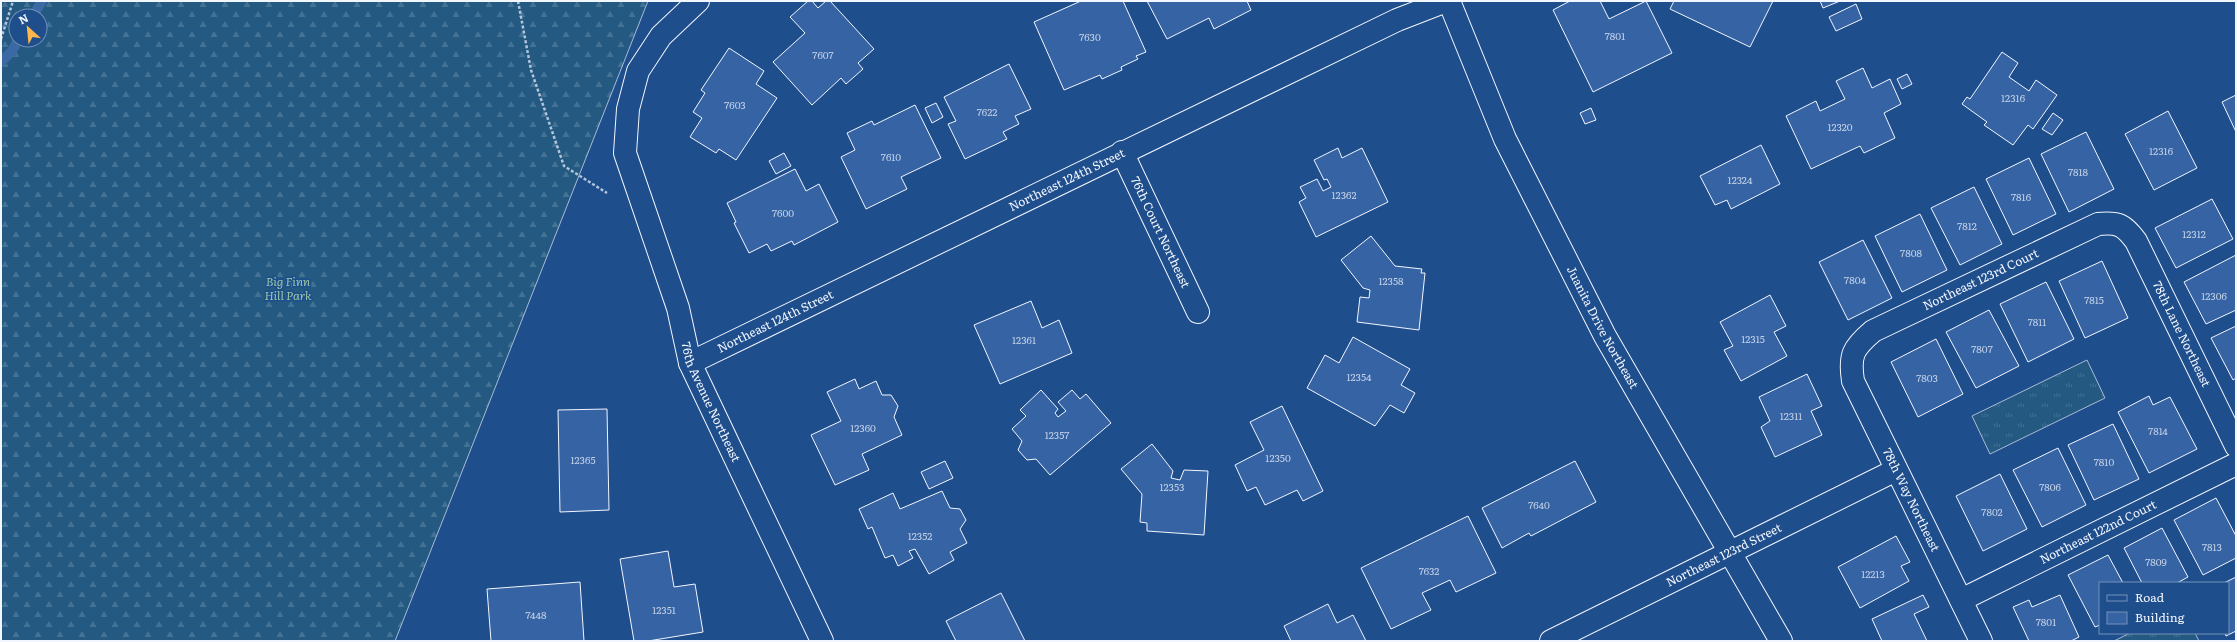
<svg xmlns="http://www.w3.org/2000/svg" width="2237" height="642" viewBox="0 0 2237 642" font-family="Literata,serif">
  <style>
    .grass { fill: url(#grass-tufts); stroke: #a8bbd7 }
    .forest { fill: url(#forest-firs); stroke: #a8bbd7; fill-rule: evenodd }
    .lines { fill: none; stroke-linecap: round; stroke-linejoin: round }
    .stream { stroke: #3b69a3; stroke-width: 10 }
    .building { fill: #3563a3; stroke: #f2f6ff }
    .minor-casing { stroke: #f2f6ff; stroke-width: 24 }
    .major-casing { stroke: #f2f6ff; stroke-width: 24 }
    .path { stroke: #b3c4dc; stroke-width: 2.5; stroke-dasharray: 3 2; stroke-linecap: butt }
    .minor { stroke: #1f4e8c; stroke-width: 22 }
    .major { stroke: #1f4e8c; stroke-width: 22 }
    .labels { text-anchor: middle; stroke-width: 3; stroke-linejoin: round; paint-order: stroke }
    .number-label { font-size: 10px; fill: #c3d1e8 }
    .street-label { font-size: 12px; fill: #f2f6ff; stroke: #1f4e8c }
    .park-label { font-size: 12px; font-style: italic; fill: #97c8a6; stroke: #1f4e8c }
  </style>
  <defs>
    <pattern id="grass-tufts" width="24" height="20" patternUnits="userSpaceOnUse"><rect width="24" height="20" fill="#245a82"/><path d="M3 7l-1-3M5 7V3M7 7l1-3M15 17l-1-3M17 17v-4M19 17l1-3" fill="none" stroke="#447295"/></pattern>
    <pattern id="forest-firs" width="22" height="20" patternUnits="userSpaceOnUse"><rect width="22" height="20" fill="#245a82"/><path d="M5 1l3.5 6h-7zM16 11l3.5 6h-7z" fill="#447295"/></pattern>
  </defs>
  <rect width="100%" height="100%" fill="#1f4e8c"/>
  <!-- grass -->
  <path class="grass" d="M2087 360 2105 398 1990 454 1972 416Z
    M2130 633H2195L2199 641H2114Z"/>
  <!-- forest -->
  <path class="forest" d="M1 1H648L395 641H1ZM16 16H40V40H16Z"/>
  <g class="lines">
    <!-- stream -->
    <path class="stream" d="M33 16 42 1
      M1 62 12 51 18 40"/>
  </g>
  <!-- building -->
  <path class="building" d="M808 1H812L818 8 826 1H830L874 49 858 63 863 69 846 84 841 78 812 105 773 62 805 33 790 17Z
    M1081 1H1123L1146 52 1136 56 1138 59 1121 67 1122 70 1102 79 1100 75 1064 90 1034 22Z
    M1147 1H1247L1251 10 1214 29 1209 18 1167 39Z
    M1570 1H1600L1609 19 1646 1 1672 53 1593 92 1553 10Z
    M1674 1H1773L1750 47 1670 9Z
    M1820 1H1840L1823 8Z
    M1856 4 1862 19 1836 31 1829 17Z
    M729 48 764 71 756 84 777 98 736 160 719 149 716 153 690 137 702 118 693 112 705 93 701 90Z
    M2002 52 2018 63 2009 77 2029 91 2036 80 2057 95 2033 129 2028 125 2013 145 1984 125 1987 122 1962 104 1967 97 1970 99Z
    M1009 64 1031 109 1015 116 1019 124 1003 132 1007 139 965 159 948 124 956 121 944 97Z
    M1863 68 1872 88 1890 79 1901 104 1884 113 1895 138 1864 153 1860 146 1811 169 1786 116 1816 101 1820 111 1845 99 1836 81Z
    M1907 74 1912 84 1902 89 1897 79Z
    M2236 95V132L2222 102Z
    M936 103 943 117 932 123 925 108Z
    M915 105 941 158 901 177 907 189 866 209 841 157 855 150 847 133 872 121 874 125Z
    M1591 108 1596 120 1585 124 1580 113Z
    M2168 111 2197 168 2154 190 2125 134Z
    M2053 113 2063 120 2052 135 2042 129Z
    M2086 132 2114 189 2069 212 2041 154Z
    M1761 145 1780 184 1731 209 1727 200 1715 205 1700 176Z
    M1338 148 1342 158 1362 148 1388 202 1316 237 1299 202 1306 198 1300 187 1317 179 1323 191 1331 187 1327 179 1324 180 1314 160Z
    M784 153 791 166 776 174 769 161Z
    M2029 158 2056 214 2013 235 1986 179Z
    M795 169 806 191 819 184 838 222 794 245 792 241 771 251 767 244 749 253 734 223 736 222 727 203Z
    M1974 187 2002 244 1960 265 1931 208Z
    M2212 199 2233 239 2176 268 2155 228Z
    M1920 214 1947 270 1902 292 1875 236Z
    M1371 236 1395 266 1422 269 1421 273H1425L1419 330 1357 322 1360 297 1369 298 1370 290 1363 288 1341 260Z
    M1863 240 1892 298 1848 320 1819 262Z
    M2236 255V310L2206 324 2184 282Z
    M2102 261 2128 318 2085 338 2059 281Z
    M2046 282 2074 339 2028 362 2000 304Z
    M1770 295 1786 326 1774 332 1787 356 1741 381 1724 350 1733 346 1720 322Z
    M1031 301 1042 328 1059 320 1072 353 1000 384 974 325Z
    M1989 310 2019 366 1976 388 1946 332Z
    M2236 326V378L2233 380 2211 338Z
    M1353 337 1410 369 1401 385 1415 393 1404 413 1390 405 1375 426 1307 388 1325 355 1339 363Z
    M1936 339 1963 394 1918 417 1891 362Z
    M1807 374 1822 406 1811 411 1822 435 1775 457 1761 427 1770 421 1759 397Z
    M855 379 859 389 876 381 882 395H891L898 406 894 417 902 435 862 454 869 470 835 485 811 435 841 421 827 392Z
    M1041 390 1058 409 1055 413 1058 417 1066 411 1058 402 1072 390 1080 399 1086 394 1111 423 1050 475 1036 459 1027 460 1018 450 1022 441 1012 429 1026 416 1020 410Z
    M2149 396 2153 405 2170 397 2197 449 2149 473 2118 412Z
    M1282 406 1323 491 1303 501 1297 490 1265 505 1256 487 1247 491 1235 465 1264 450 1250 422Z
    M607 409 609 510 560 512 558 410Z
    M2113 424 2139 479 2094 500 2068 445Z
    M1152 444 1173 471 1171 478 1180 480 1184 470 1208 471 1204 535 1147 531V523L1140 522 1142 494 1121 469Z
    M2058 448 2086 505 2042 527 2013 470Z
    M945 461 953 478 929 489 921 472Z
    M1575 461 1596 502 1531 536 1529 533 1502 548 1482 508Z
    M2000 474 2027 529 1983 551 1956 496Z
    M942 491 950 508 960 509 966 520 960 529 967 543 950 552 954 560 929 574 915 549 909 551 913 558 898 566 893 555 885 558 872 527 868 529 859 509 893 493 900 509Z
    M2216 498 2236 536V558L2203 575 2174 520Z
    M1468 516 1496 573 1456 592 1450 580 1422 593 1431 610 1391 629 1361 568Z
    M2162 528 2188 577 2177 583H2142L2124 548Z
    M1896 536 1910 562 1901 566 1909 581 1860 608 1838 567Z
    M668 551 674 587 695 584 703 632 648 641H634L620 559Z
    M2108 555 2123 583H2100V625L2095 627 2068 575Z
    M2236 577V631L2226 636 2225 633H2228V583H2224Z
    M580 582 584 641H491L487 589Z
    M1001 593 1025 641H956L946 621Z
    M1923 595 1929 607 1914 614 1927 641H1882L1872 619Z
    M2060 595 2079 637 2071 641H2029L2013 607 2029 600 2032 607Z
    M1328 604 1337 623 1353 615 1366 641H1291L1284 626Z"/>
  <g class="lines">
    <!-- minor casing -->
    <g class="minor-casing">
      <g id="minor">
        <path id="s1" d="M698 1 661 36 638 71 628 109 625 153 678 308 690 363 822 641"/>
        <path id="s2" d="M1122 152 1198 312"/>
        <path id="s3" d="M690 363 1397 20 1446 1"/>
        <path id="s4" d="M1961 600 2236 464"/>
        <path id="s5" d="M1551 641 1896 470"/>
        <path id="s6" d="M1981 641 1853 381C1849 355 1853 348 1873 331L2098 224C2119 222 2124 225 2136 241L2236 446"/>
      </g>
    </g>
    <!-- major casing -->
    <g class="major-casing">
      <g id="major">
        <path id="s7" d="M1449 1 1505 139 1605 336 1781 641"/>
      </g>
    </g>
    <!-- path -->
    <path class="path" d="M518 1 531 70 564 166 607 193
      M1 39 13 1"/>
    <!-- minor -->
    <use href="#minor" class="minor"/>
    <!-- major -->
    <use href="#major" class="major"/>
  </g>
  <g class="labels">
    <!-- number labels -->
    <g class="number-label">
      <text x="1615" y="40">7801</text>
      <text x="1090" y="41">7630</text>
      <text x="823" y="59">7607</text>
      <text x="2013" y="102">12316</text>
      <text x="735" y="109">7603</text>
      <text x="987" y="116">7622</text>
      <text x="1840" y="131">12320</text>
      <text x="2161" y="155">12316</text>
      <text x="891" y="161">7610</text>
      <text x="2078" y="176">7818</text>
      <text x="1740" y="184">12324</text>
      <text x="1344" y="199">12362</text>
      <text x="2021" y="201">7816</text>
      <text x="783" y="217">7600</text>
      <text x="1967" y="230">7812</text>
      <text x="2194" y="238">12312</text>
      <text x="1911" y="257">7808</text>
      <text x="1855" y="284">7804</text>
      <text x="1391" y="285">12358</text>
      <text x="2214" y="300">12306</text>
      <text x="2094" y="304">7815</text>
      <text x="2037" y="326">7811</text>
      <text x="1753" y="343">12315</text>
      <text x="1024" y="344">12361</text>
      <text x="1982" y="353">7807</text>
      <text x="1359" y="381">12354</text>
      <text x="1927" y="382">7803</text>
      <text x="1791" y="420">12311</text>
      <text x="863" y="432">12360</text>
      <text x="2158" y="435">7814</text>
      <text x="1057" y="439">12357</text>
      <text x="1278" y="462">12350</text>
      <text x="583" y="464">12365</text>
      <text x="2104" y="466">7810</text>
      <text x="1172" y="491">12353</text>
      <text x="2050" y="491">7806</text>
      <text x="1539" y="509">7640</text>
      <text x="1992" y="516">7802</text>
      <text x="920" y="540">12352</text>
      <text x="2212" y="551">7813</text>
      <text x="2156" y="566">7809</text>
      <text x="1429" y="575">7632</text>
      <text x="1873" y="578">12213</text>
      <text x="664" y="614">12351</text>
      <text x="536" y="619">7448</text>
      <text x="2046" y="626">7801</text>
    </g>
    <!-- street labels -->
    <g class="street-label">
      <text dy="4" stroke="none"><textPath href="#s3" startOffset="419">Northeast 124th Street</textPath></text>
      <text dy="4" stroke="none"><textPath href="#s2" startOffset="89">76th Court Northeast</textPath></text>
      <text dy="4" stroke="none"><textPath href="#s6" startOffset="467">Northeast 123rd Court</textPath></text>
      <text dy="4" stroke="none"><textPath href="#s3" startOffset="95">Northeast 124th Street</textPath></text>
      <text dy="4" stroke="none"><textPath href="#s7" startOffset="361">Juanita Drive Northeast</textPath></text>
      <text dy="4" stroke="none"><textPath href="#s6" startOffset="745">78th Lane Northeast</textPath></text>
      <text dy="4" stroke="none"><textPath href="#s1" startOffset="440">76th Avenue Northeast</textPath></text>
      <text transform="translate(1911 500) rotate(64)" y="4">78th Way Northeast</text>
      <text dy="4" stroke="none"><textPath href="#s4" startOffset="153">Northeast 122nd Court</textPath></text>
      <text dy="4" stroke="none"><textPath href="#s5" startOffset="193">Northeast 123rd Street</textPath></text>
    </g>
    <!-- park labels -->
    <g class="park-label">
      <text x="288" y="286">Big Finn<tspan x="288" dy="14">Hill Park</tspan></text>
    </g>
  </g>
  <!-- border -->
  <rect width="2237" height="642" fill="none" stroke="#f2f6ff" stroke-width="4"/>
  <!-- legend -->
  <rect x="2099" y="582" width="130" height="52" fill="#1f4e8c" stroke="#7391ba"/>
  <rect x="2107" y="595" width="20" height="6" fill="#1f4e8c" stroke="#7391ba"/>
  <text x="2135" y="602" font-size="12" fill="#f2f6ff">Road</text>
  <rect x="2107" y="612" width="20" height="12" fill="#3563a3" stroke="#7391ba"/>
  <text x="2135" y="622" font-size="12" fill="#f2f6ff">Building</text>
  <!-- north arrow -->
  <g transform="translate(28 28) rotate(333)"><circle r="19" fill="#1f4e8c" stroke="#7391ba"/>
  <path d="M0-3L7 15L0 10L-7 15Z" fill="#ffb74d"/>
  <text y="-6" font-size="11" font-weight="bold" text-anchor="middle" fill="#f2f6ff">N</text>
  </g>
</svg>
